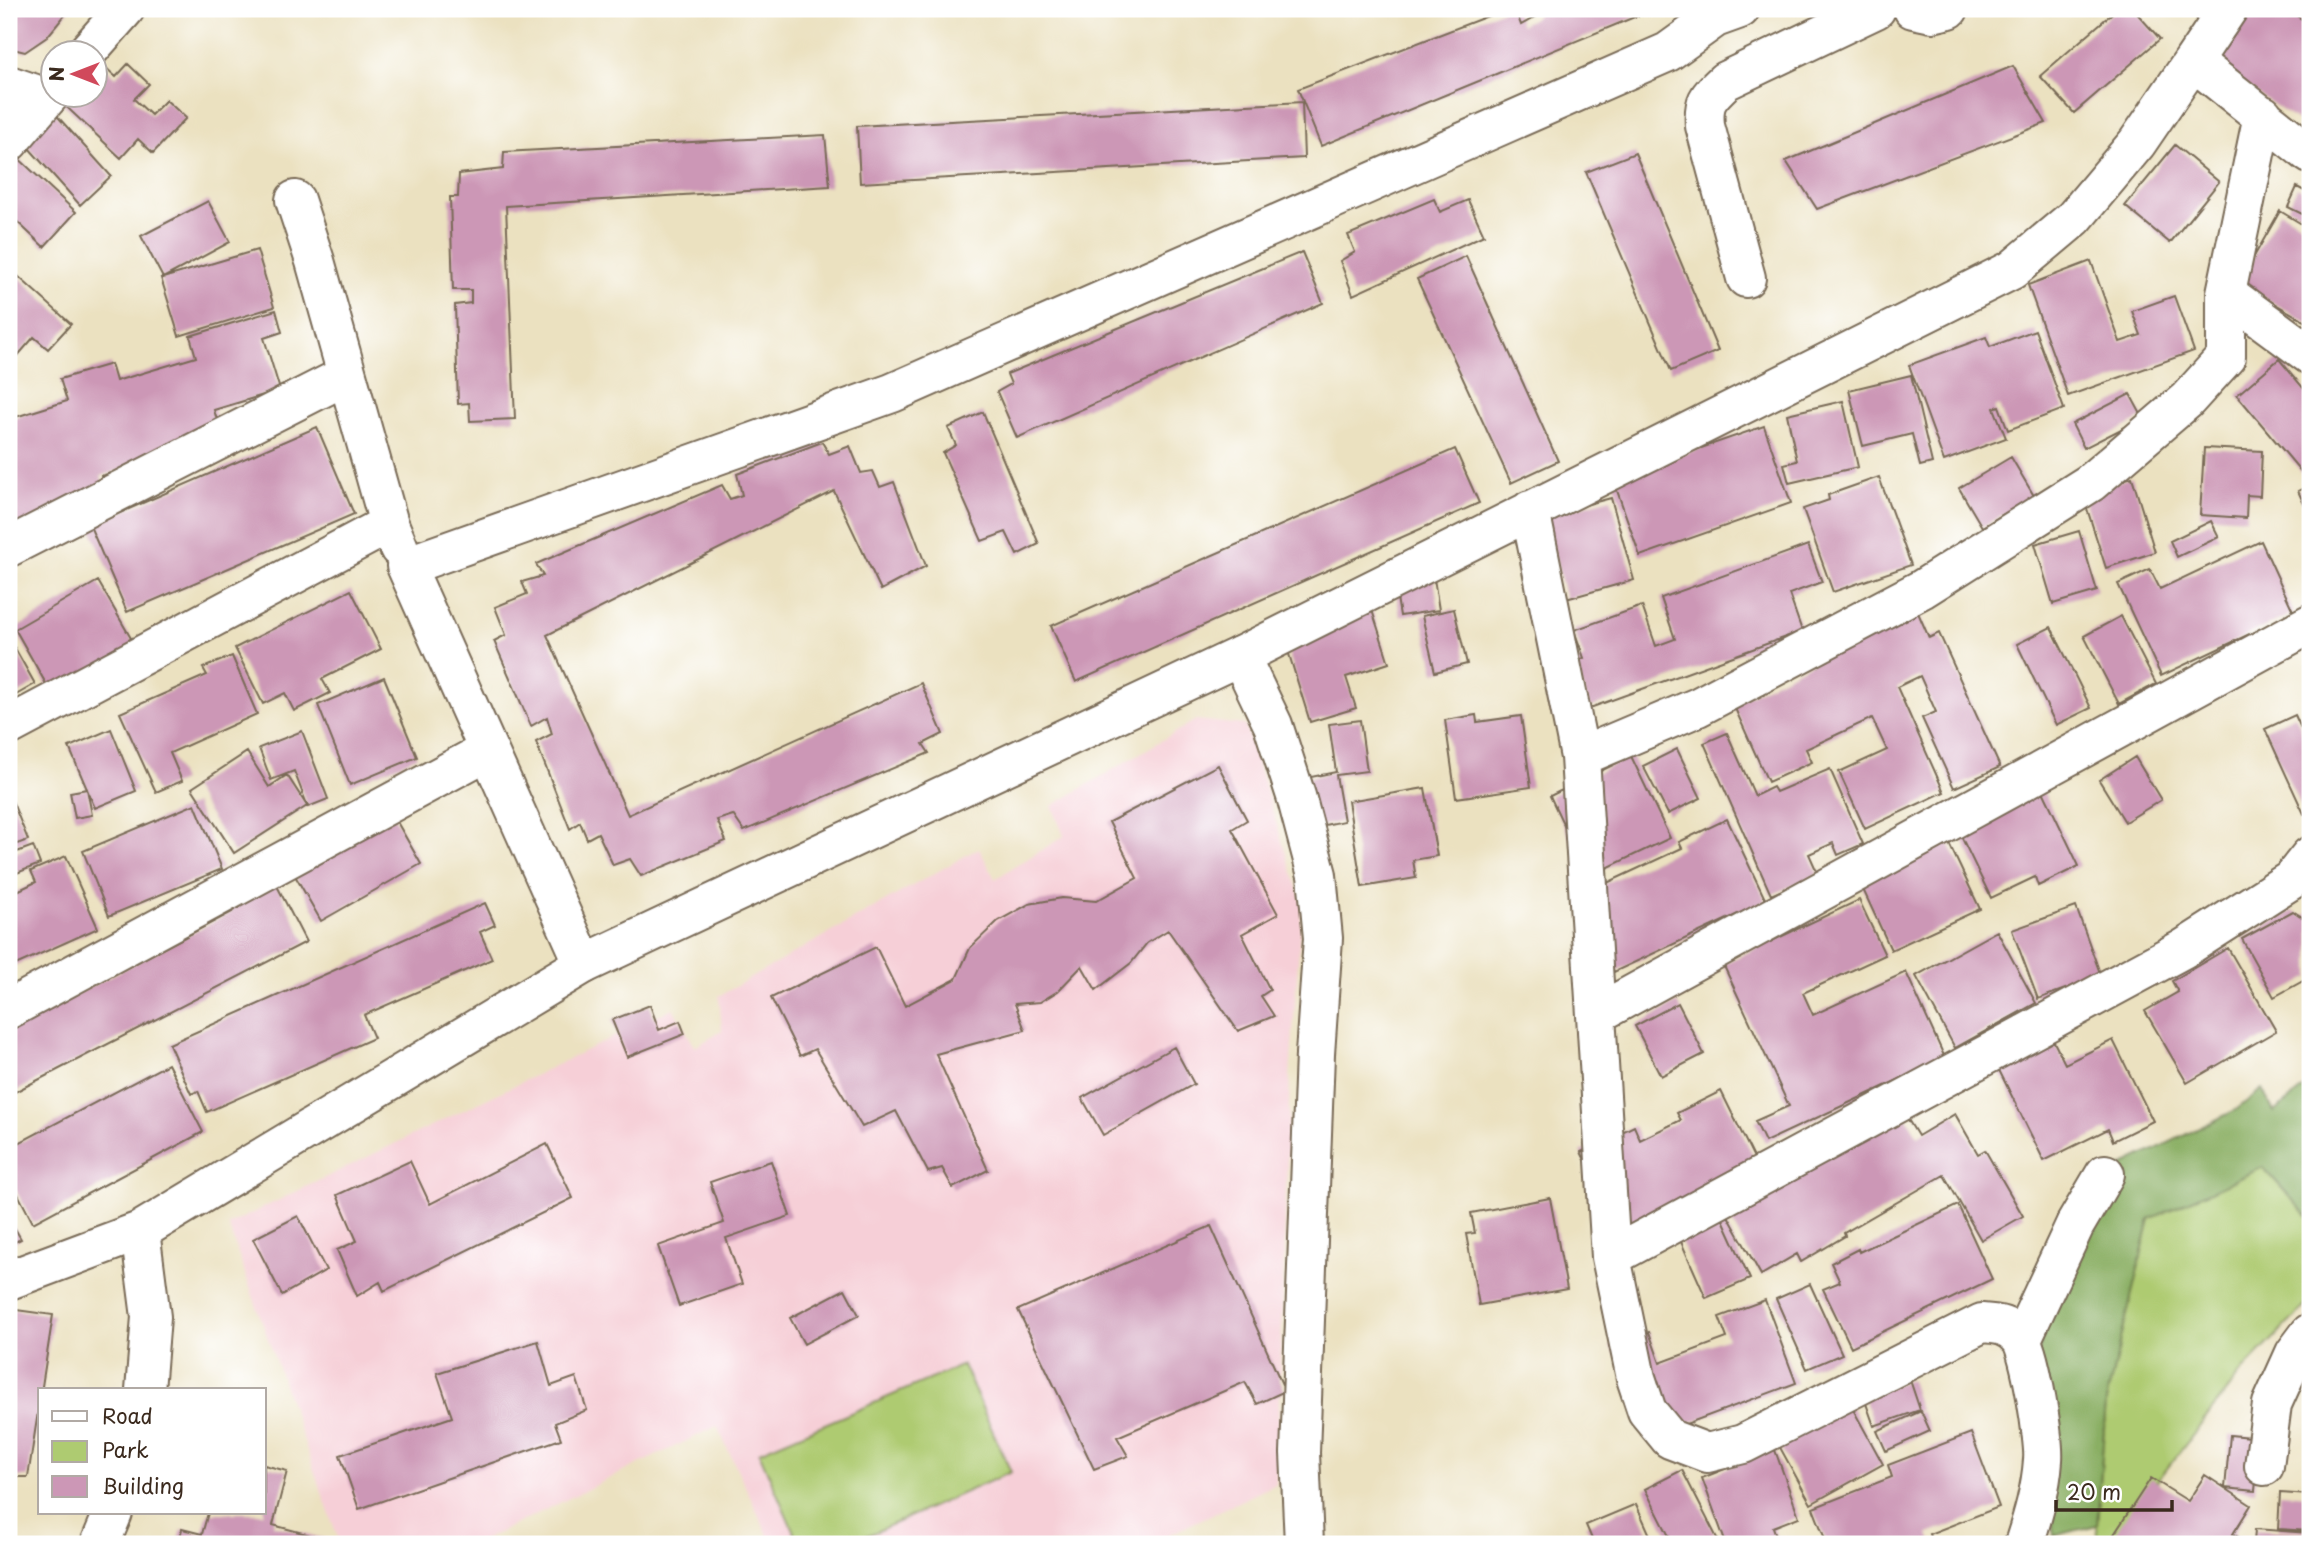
<svg xmlns="http://www.w3.org/2000/svg" width="2319" height="1553" viewBox="0 0 2319 1553" font-family="'Playpen Sans',sans-serif">
  <style>
    .built { fill: #f6cfd7 }
    .green { fill: #aecb71; stroke: #747a48; stroke-width: 2 }
    .forest { fill: #8aaf63; stroke: #626c40; stroke-width: 2 }
    .building { fill: #cc97b6 }
    .lines { fill: none; stroke-linecap: round; stroke-linejoin: round }
    .minor-casing { stroke: #796a57; stroke-width: 42 }
    .tertiary-casing { stroke: #796a57; stroke-width: 42 }
    .minor { stroke: #fff; stroke-width: 38 }
    .tertiary { stroke: #fff; stroke-width: 38 }
  </style>
  <rect width="100%" height="100%" fill="#fff"/>
  <filter id="ink" filterUnits="userSpaceOnUse"><feTurbulence type="fractalNoise" baseFrequency=".0143" numOctaves="2"/><feDisplacementMap in="SourceGraphic" scale="14" xChannelSelector="R" yChannelSelector="G"/><feConvolveMatrix kernelMatrix="1 2 1 2 8 2 1 2 1" color-interpolation-filters="sRGB"/></filter>
  <filter id="wash" filterUnits="userSpaceOnUse"><feTurbulence type="fractalNoise" baseFrequency=".00686" numOctaves="4" result="noise"/><feDisplacementMap in="SourceGraphic" scale="28" xChannelSelector="R" yChannelSelector="G"/><feGaussianBlur stdDeviation="1.57" result="paint"/><feColorMatrix in="noise" values="0 0 0 0 0 0 0 0 0 0 0 0 0 0 0 0 0 1.4 0 .05"/><feComposite in="paint" operator="in"/></filter>
  <g filter="url(#wash)">
    <rect width="100%" height="100%" fill="#ebe1c0"/>
    <!-- built -->
    <path class="built" d="M1196 720 1245 725 1302 903 1290 1076 1276 1484 1149 1544H772L717 1426 475 1544H340L228 1225 673 1008 695 1047 722 1031 719 996 979 848 995 879 1064 836 1052 806Z"/>
    <!-- green -->
    <path class="green" d="M2263 1167 2310 1219V1301L2244 1369 2118 1532 2134 1544H2099L2097 1525 2106 1401 2150 1218Z
      M963 1365 1011 1472 848 1544H799L759 1452Z"/>
    <!-- forest -->
    <path class="forest" d="M2310 1083V1219L2263 1167 2150 1219 2106 1401 2097 1525 2054 1536 2032 1374 2075 1225 2105 1174 2236 1110 2262 1089 2274 1112Z"/>
    <g id="blocks">
      <!-- building -->
      <path class="building" d="M9 9H70L47 37 25 52 9 48Z
        M1506 9H1515L1521 25 1537 16 1535 9H1654L1321 146 1298 89Z
        M2117 9H2133L2160 39 2074 113 2040 76Z
        M2230 9H2287L2310 25V130L2200 53Z
        M94 57 116 77 128 64 149 84 134 99 151 115 166 100 186 118 153 153 138 139 121 158 56 97 59 94H94Z
        M2013 66 2046 123 1817 209 1786 161Z
        M1302 102 1304 158 860 183 857 126Z
        M50 108 111 176 80 205 19 137Z
        M825 135 830 186 506 206 515 419 470 421 469 403 458 404 455 305 471 303V290H453L450 197H458L459 174 503 169 504 152Z
        M2175 145 2219 182 2170 243 2125 206Z
        M1635 153 1718 351 1671 371 1586 172Z
        M14 154 76 212 44 247 9 214V160Z
        M2297 187 2310 194V218L2288 207Z
        M1434 199 1440 212 1468 200 1484 235 1353 295 1340 261 1355 252 1348 235Z
        M208 201 230 242 163 278 257 250 274 307 179 336 161 278H163L141 236Z
        M2280 211 2310 229V324L2239 283Z
        M1302 252 1323 303 1017 438 997 392 1011 384 1007 374Z
        M1466 256 1558 461 1511 483 1417 279Z
        M2091 261 2120 342 2141 335 2132 311 2174 296 2194 351 2068 396 2028 285Z
        M9 268 71 324 48 349 34 337 14 360 9 356Z
        M276 310 282 332 264 338 280 390 214 410 221 434 166 456 101 476 109 502 9 532V419L67 401 60 379 111 364 116 381 196 357 190 336Z
        M2035 330 2064 409 2008 430 1999 406 1994 408 2006 438 1944 461 1909 365 1986 337 1990 347Z
        M2279 359 2310 396V478L2308 480 2237 395Z
        M1911 375 1932 463 1920 466 1912 434 1863 446 1849 390Z
        M2130 394 2143 418 2084 448 2072 424Z
        M1843 401 1858 467 1789 483 1784 464 1797 461 1787 414Z
        M983 412 1039 544 1017 555 1006 532 982 541 943 453 956 445 948 428Z
        M1764 426 1791 503 1640 556 1613 479Z
        M317 427 354 514 127 612 90 526Z
        M822 442 829 454 850 446 861 473 873 471 880 487 894 482 926 566 881 590 834 491 547 635 628 815 921 683 943 734 923 744 929 753 744 831 733 815 717 820 726 841 641 876 630 859 613 865 598 833 587 839 580 822 570 829 536 742 552 734 547 717 531 726 494 641 506 635 495 607 527 594 522 582 543 576 536 564 722 485 730 499 742 495 737 474Z
        M2204 448 2262 451 2260 496 2247 495 2246 518 2200 515Z
        M1455 449 1479 503 1076 682 1051 626Z
        M2011 457 2034 496 1982 527 1959 488Z
        M1879 477 1911 565 1833 592 1803 509 1829 500 1828 495Z
        M2132 477 2155 552 2106 568 2082 493Z
        M2310 485V517L2298 491Z
        M1611 498 1634 580 1566 599 1544 516Z
        M2211 521 2219 537 2177 557 2170 541Z
        M2079 531 2097 591 2053 604 2035 544Z
        M2261 541 2294 613 2161 676 2118 584 2150 569 2160 589Z
        M1808 545 1822 582 1789 594 1802 631 1590 708 1574 662 1584 658 1574 630 1642 606 1656 646 1675 639 1661 598Z
        M1434 579 1439 610 1400 616 1395 585Z
        M98 581 136 647 53 696 15 629Z
        M351 590 381 649 322 679 330 693 294 711 285 693 263 704 235 648Z
        M1916 608 1929 638 1939 633 2000 767 1954 788 1922 718 1936 712 1920 676 1897 687 1944 792 1865 829 1839 772 1887 750 1872 718 1806 749 1812 762 1768 782 1733 704Z
        M1454 609 1467 664 1435 672 1422 616Z
        M1372 610 1389 663 1346 677 1356 708 1310 722 1284 638Z
        M2121 616 2156 684 2119 704 2084 636Z
        M2051 627 2091 708 2056 725 2017 644Z
        M12 643 35 684 9 699V645Z
        M232 656 257 714 170 753 182 781 156 792 120 713 207 675 203 668Z
        M384 677 417 757 350 785 318 705Z
        M1476 715 1477 722 1521 716 1531 787 1456 798 1445 720Z
        M2295 715 2310 748V811L2304 814 2265 729Z
        M1360 720 1367 771 1336 775 1344 821 1305 829 1296 780 1336 772 1329 724Z
        M111 729 136 791 95 808 69 747Z
        M302 731 328 799 308 807 294 771 271 780 259 748Z
        M1727 733 1755 796 1773 787 1776 792 1830 769 1863 844 1838 855 1833 843 1809 854 1818 874 1771 895 1704 743Z
        M1677 749 1701 798 1668 814 1643 766Z
        M247 752 269 787 287 775 307 806 234 853 192 788Z
        M1631 756 1670 838 1588 877 1550 796Z
        M2135 757 2161 800 2125 822 2099 780Z
        M1218 765 1247 820 1232 829 1278 914 1242 934 1270 990 1261 996 1274 1016 1238 1031 1168 930 1147 943 1131 963 1096 990 1082 966 1058 991 1040 1002 1015 1004 1025 1030 936 1054 988 1170 953 1188 942 1168 928 1172 896 1111 862 1127 815 1049 800 1056 771 998 876 947 905 1006 956 979 970 948 998 921 1029 904 1062 898 1096 901 1137 878 1109 822Z
        M1425 788 1437 856 1413 860 1416 878 1362 887 1348 801Z
        M87 789 92 815 75 818 70 792Z
        M2042 789 2079 866 2038 886 2035 877 1991 898 1958 830Z
        M9 793 28 840 9 847Z
        M195 804 222 869 109 916 83 851Z
        M393 815 421 864 321 921 293 872Z
        M1727 819 1766 901 1614 972 1579 896 1682 848 1679 842Z
        M1946 837 1980 909 1891 950 1861 885Z
        M33 846 40 864 9 876V855Z
        M66 856 98 928 9 968V895L36 882 31 871Z
        M273 878 306 942 9 1095V1030L232 912 226 902Z
        M1859 900 1885 955 1803 993 1813 1015 1906 972 1945 1058 1765 1142 1755 1121 1789 1106 1723 964Z
        M485 903 495 925 480 932 492 959 364 1015 374 1038 207 1112 198 1091 191 1094 169 1044Z
        M2076 907 2101 976 2038 999 2012 930Z
        M2293 911 2302 917 2310 912V977L2274 997 2242 939Z
        M1997 931 2036 1003 1955 1048 1916 976Z
        M2228 948 2276 1031 2187 1083 2145 1011 2178 992 2172 981Z
        M1678 1003 1704 1054 1661 1076 1635 1026Z
        M650 1005 659 1030 680 1021 685 1034 627 1057 612 1020Z
        M2047 1028 2065 1064 2113 1040 2153 1121 2113 1141 2108 1129 2044 1161 1992 1056Z
        M1174 1047 1194 1084 1103 1135 1082 1098Z
        M168 1064 203 1132 33 1223 9 1177V1148Z
        M1721 1091 1759 1168 1622 1235 1581 1152 1634 1126 1640 1140 1681 1120 1677 1113Z
        M1904 1113 1918 1136 1955 1114 1978 1154 1985 1150 2023 1216 1981 1240 1944 1175 1844 1233 1845 1236 1801 1262 1797 1254 1761 1275 1727 1214Z
        M547 1144 573 1198 384 1291 380 1282 357 1296 337 1250 357 1241 337 1195 410 1161 430 1204Z
        M771 1161 790 1216 726 1238 742 1284 679 1306 658 1246 724 1223 710 1182Z
        M1550 1198 1567 1289 1479 1305 1466 1234 1475 1233 1471 1213Z
        M1958 1205 1992 1279 1851 1347 1823 1289 1840 1282 1831 1263 1858 1249 1859 1252Z
        M1721 1215 1750 1279 1706 1298 1678 1235Z
        M298 1216 326 1270 282 1295 253 1239Z
        M9 1218 21 1239 9 1245Z
        M1211 1226 1285 1391 1257 1404 1245 1382 1117 1437 1128 1456 1094 1469 1018 1310Z
        M1810 1284 1842 1354 1807 1369 1776 1299Z
        M845 1289 859 1315 804 1344 790 1318Z
        M1765 1300 1796 1383 1667 1431 1610 1346 1649 1332 1660 1363 1727 1338 1719 1317Z
        M9 1309 53 1315 28 1477H9Z
        M538 1341 551 1386 576 1377 587 1410 555 1423 561 1439 359 1509 340 1455 452 1417 437 1373Z
        M1910 1380 1920 1410 1874 1426 1863 1395Z
        M1849 1402 1883 1464 1811 1504 1777 1442Z
        M1921 1411 1930 1431 1886 1451 1877 1431Z
        M1971 1433 1999 1507 1929 1534 1933 1544H1827L1813 1508 1892 1477 1888 1465Z
        M2230 1435 2260 1438 2255 1491 2225 1488Z
        M1771 1439 1799 1517 1773 1527 1779 1544H1726L1702 1478 1735 1465Z
        M264 1465 287 1471 273 1525 325 1539 324 1544H178L182 1529 202 1534 208 1513H264Z
        M1682 1470 1720 1544H1673L1645 1489Z
        M2205 1475 2251 1505 2233 1534 2250 1544H2119L2111 1539 2151 1478 2188 1501Z
        M2280 1493 2310 1495V1531L2278 1529Z
        M1636 1504 1654 1544H1594L1586 1525Z
        M2255 1529 2310 1533V1544H2254Z"/>
    </g>
  </g>
  <g filter="url(#ink)">
    <use href="#blocks" fill-opacity="0" stroke="#796a57" stroke-width="2"/>
    <g class="lines">
      <!-- minor casing -->
      <g class="minor-casing">
        <path id="minor" d="M2228 9 2193 61 2310 154
          M87 52 125 9
          M9 85 47 98
          M9 142 52 92
          M295 200 315 261 389 524 399 548
          M1746 278 1705 126C1703 102 1707 98 1725 81L1876 9
          M2226 293 2310 355
          M1530 510 1580 757 1611 1257 1636 1378 1647 1411 1670 1439 1707 1453 1743 1444 1982 1323C1998 1324 2009 1325 2020 1338 2030 1349 2045 1443 2043 1460 2041 1489 2033 1516 2024 1544
          M9 547 347 375
          M1240 656 2012 270 2074 218 2137 143 2193 61
          M9 726 389 524
          M1580 757 1698 707 1922 589 2090 483 2187 400 2226 357V293L2263 115
          M9 1009 487 751
          M1597 1014 2310 624
          M140 1231 151 1317 145 1390
          M1611 1257 2183 949 2291 880 2310 856
          M9 1280 140 1231 584 964
          M2022 1339 2075 1225 2105 1174
          M2264 1466 2272 1404 2295 1353 2310 1333
          M100 1544 113 1513"/>
      </g>
      <!-- tertiary casing -->
      <g class="tertiary-casing">
        <path id="tertiary" d="M1913 9 1932 13 1949 9
          M1304 1544 1300 1453 1315 1054 1323 938 1317 875 1296 796 1273 725 1240 656 584 964 406 566 892 393 1668 52 1715 18 1740 9"/>
      </g>
      <!-- minor -->
      <use href="#minor" class="minor"/>
      <!-- tertiary -->
      <use href="#tertiary" class="tertiary"/>
    </g>
  </g>
  <!-- margin -->
  <rect width="2319" height="1553" fill="none" stroke="#fff" stroke-width="35"/>
  <!-- legend -->
  <rect x="38" y="1388" width="228" height="126" fill="#ffffff" stroke="#b1aaa5" stroke-width="2"/>
  <rect x="52" y="1411" width="35" height="10" fill="#ffffff" stroke="#b1aaa5" stroke-width="2"/>
  <text x="102" y="1424" font-size="21" fill="#3b2a1e">Road</text>
  <rect x="52" y="1441" width="35" height="21" fill="#aecb71" stroke="#b1aaa5" stroke-width="2"/>
  <text x="102" y="1458" font-size="21" fill="#3b2a1e">Park</text>
  <rect x="52" y="1476" width="35" height="21" fill="#cc97b6" stroke="#b1aaa5" stroke-width="2"/>
  <text x="102" y="1494" font-size="21" fill="#3b2a1e">Building</text>
  <!-- north arrow -->
  <g transform="translate(74 74) rotate(270)"><circle r="33" fill="#ffffff" stroke="#b1aaa5" stroke-width="2"/>
  <path d="M0-5L12 26L0 18L-12 26Z" fill="#d1495b"/>
  <text y="-10" font-size="19" font-weight="bold" text-anchor="middle" fill="#3b2a1e">N</text>
  </g>
  <!-- scale -->
  <path d="M2056 1500v10h116v-10" fill="none" stroke="#3b2a1e" stroke-width="3.5"/>
  <text x="2067" y="1500" font-size="21" fill="#3b2a1e" stroke="#ffffff" stroke-width="5" paint-order="stroke">20 m</text>
</svg>
